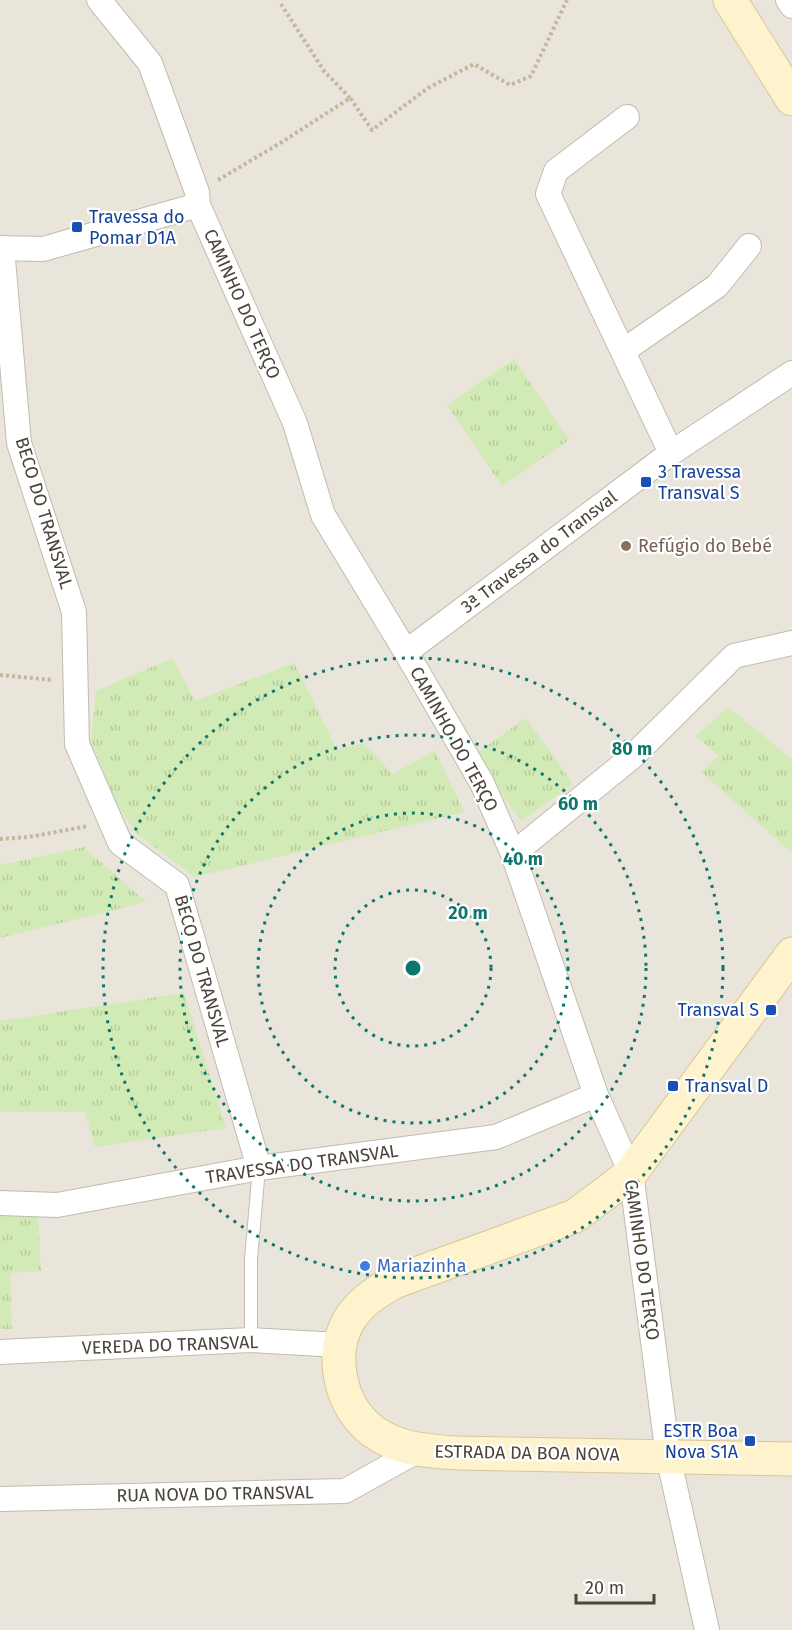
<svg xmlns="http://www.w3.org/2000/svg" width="792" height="1630" viewBox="0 0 792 1630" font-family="'Fira Sans',sans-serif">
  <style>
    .residential { fill: #eae5da }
    .grass { fill: url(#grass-tufts) }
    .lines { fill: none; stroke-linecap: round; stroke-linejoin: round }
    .service-casing { stroke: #c2bbae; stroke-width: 14 }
    .minor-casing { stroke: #c2bbae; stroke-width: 26 }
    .secondary-casing { stroke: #d6c79b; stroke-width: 35 }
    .path { stroke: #c4b79f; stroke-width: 4; stroke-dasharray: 3 3; stroke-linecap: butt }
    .service { stroke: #fff; stroke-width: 12 }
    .minor { stroke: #fff; stroke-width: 24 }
    .secondary { stroke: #fff3cd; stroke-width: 33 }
    .ring { fill: none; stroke: #0f766e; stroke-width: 3; stroke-dasharray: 3 6 }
    .transit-dot { fill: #1a4fb4; stroke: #fff; stroke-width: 2 }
    .education-dot { fill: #8d6e63; stroke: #fff; stroke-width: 2 }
    .shop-dot { fill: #3f7fe0; stroke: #fff; stroke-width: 2 }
    .labels { text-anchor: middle; stroke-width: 4.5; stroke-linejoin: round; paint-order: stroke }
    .transit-label { font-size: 18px; fill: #164399; stroke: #fff; text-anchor: start }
    .street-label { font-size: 18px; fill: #4b4439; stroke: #fff }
    .education-label { font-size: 18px; fill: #785e54; stroke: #fff; text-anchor: start }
    .shop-label { font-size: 18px; fill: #366cbe; stroke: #fff; text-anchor: start }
    .centre { fill: #0f766e; stroke: #fff; stroke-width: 3 }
    .ring-label { font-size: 18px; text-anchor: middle; font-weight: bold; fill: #0f766e; stroke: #fff; stroke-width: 4.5; stroke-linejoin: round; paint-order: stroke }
  </style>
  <defs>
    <pattern id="grass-tufts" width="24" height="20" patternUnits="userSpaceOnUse" patternTransform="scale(1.5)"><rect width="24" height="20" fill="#d2eab5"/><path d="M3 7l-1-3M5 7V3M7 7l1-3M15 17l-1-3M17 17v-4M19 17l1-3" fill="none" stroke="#b6ca9c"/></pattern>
  </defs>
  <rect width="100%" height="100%" fill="#f6f3ec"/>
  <!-- residential -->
  <path class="residential" d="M0 0H792V1630H0Z"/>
  <!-- grass -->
  <path class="grass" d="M514 359 569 440 502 486 447 405Z
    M173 658 195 701 294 663 337 750 364 743 392 774 435 751 464 812 195 877 137 834 118 806 91 741 96 691Z
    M728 707 792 759V853L701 772 719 756 696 736Z
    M526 718 573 784 521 821 474 755Z
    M84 847 146 902 0 938V865Z
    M184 993 226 1128 95 1147 85 1112H0V1021Z
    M38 1213 41 1271 10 1273 12 1329H0V1215Z"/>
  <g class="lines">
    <!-- service casing -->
    <g class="service-casing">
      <path id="service" d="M251 1340V1259L259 1168"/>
    </g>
    <!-- minor casing -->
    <g class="minor-casing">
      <path id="minor" d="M99 0 150 63 197 192 198 205 295 423 323 515 406 652 482 783 513 854 596 1095 631 1173 668 1456 707 1630
        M788 0 792 6
        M627 117 556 171 548 194 671 453
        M0 248 43 249 198 205
        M2 248 19 443 74 612 77 744 120 843 177 885 259 1168
        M623 351 717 286 749 246
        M406 652 671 453 792 373
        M513 854 632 757 734 656 792 643
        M0 1203 57 1205 259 1168 496 1137 596 1095
        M0 1352 251 1340 339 1345
        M0 1499 345 1491 419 1450"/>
    </g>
    <!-- secondary casing -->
    <g class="secondary-casing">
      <path id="secondary" d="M730 0 792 99
        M792 954 631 1173 610 1190 575 1216 394 1282C378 1291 362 1301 351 1317 328 1352 339 1407 374 1432 399 1450 429 1451 458 1453L792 1459"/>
    </g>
    <!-- path -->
    <path class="path" d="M281 4 324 71 350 98
      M218 180 282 142 350 98 372 130 428 88 474 64 510 85 531 76 567 0
      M0 675 53 680
      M0 839 29 837 88 826"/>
    <!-- service -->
    <use href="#service" class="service"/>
    <!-- minor -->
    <use href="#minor" class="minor"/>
    <!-- secondary -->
    <use href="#secondary" class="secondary"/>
  </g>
  <!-- distance rings -->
  <g class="ring">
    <circle cx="413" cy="968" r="78"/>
    <circle cx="413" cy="968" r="155"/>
    <circle cx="413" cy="968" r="233"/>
    <circle cx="413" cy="968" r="310"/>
  </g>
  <!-- markers -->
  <g class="transit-dot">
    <rect x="71" y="221" width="12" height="12" rx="3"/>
    <rect x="640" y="476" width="12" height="12" rx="3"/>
    <rect x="765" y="1004" width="12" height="12" rx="3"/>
    <rect x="667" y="1080" width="12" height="12" rx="3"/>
    <rect x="744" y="1435" width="12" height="12" rx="3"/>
  </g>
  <circle class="education-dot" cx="626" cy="546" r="6"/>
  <circle class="shop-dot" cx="365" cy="1266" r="6"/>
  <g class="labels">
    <!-- transit labels -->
    <g class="transit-label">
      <text x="89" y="223">Travessa do<tspan x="89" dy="21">Pomar D1A</tspan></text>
      <text x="658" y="478">3 Travessa<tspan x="658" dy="21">Transval S</tspan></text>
      <text x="759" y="1016" text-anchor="end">Transval S</text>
      <text x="685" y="1092">Transval D</text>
      <text x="738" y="1437" text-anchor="end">ESTR Boa<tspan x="738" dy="21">Nova S1A</tspan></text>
    </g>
    <!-- street labels -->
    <g class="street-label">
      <text transform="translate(242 304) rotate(66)" y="6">CAMINHO DO TERÇO</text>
      <text transform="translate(44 513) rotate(73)" y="6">BECO DO TRANSVAL</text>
      <text transform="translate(539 552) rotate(-37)" y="6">3ª Travessa do Transval</text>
      <text transform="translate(454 739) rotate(61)" y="6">CAMINHO DO TERÇO</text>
      <text transform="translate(202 971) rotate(74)" y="6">BECO DO TRANSVAL</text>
      <text transform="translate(302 1164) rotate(-8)" y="6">TRAVESSA DO TRANSVAL</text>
      <text transform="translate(642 1260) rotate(82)" y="6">CAMINHO DO TERÇO</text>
      <text transform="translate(170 1345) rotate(-2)" y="6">VEREDA DO TRANSVAL</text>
      <text transform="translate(527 1453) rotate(1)" y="6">ESTRADA DA BOA NOVA</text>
      <text transform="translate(215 1494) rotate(-1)" y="6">RUA NOVA DO TRANSVAL</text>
    </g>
    <!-- education labels -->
    <g class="education-label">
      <text x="638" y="552">Refúgio do Bebé</text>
    </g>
    <!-- shop labels -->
    <g class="shop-label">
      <text x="377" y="1272">Mariazinha</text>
    </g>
  </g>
  <circle cx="413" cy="968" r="9" class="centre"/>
  <g class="ring-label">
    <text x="632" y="755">80 m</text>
    <text x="578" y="810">60 m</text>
    <text x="523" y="865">40 m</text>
    <text x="468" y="919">20 m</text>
  </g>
  <!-- scale -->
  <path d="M576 1594v9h78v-9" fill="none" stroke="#4b4439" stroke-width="3"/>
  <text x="585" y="1594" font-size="18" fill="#4b4439" stroke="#ffffff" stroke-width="4.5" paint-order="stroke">20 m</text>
</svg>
